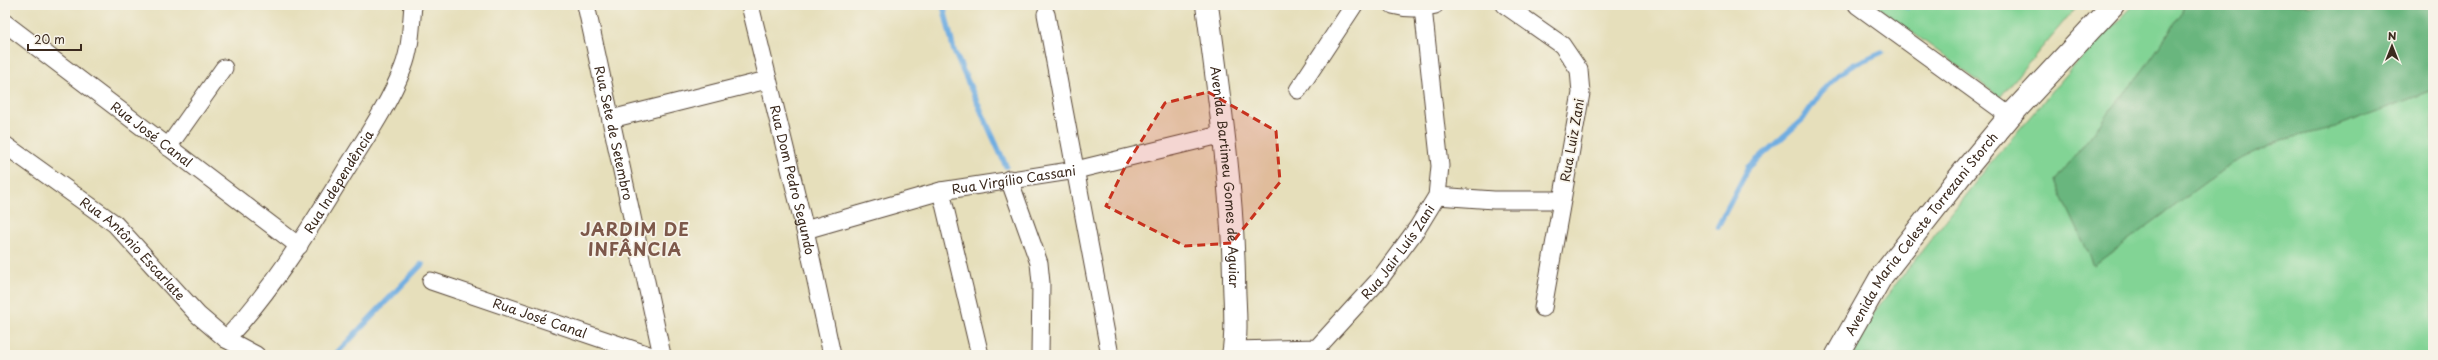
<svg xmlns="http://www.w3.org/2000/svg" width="2438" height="360" viewBox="0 0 2438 360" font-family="'Playpen Sans',sans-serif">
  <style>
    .green { fill: #82d495; stroke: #5e7f5a }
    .forest { fill: #69b67e; stroke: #52704e }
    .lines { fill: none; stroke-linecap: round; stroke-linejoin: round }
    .stream { stroke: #6fade1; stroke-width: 5.5 }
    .minor-casing { stroke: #554536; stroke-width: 19 }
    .major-casing { stroke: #554536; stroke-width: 24 }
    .minor { stroke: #fff; stroke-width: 17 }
    .major { stroke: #fff; stroke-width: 22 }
    .marked { fill: #c8321e; fill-opacity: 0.2; stroke: #c8321e; stroke-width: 3; stroke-dasharray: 8 5; stroke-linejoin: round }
    .labels { text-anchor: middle; stroke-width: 3.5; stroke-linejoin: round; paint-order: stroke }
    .street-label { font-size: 13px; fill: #3b2a1e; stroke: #f7f3e8 }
    .district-label { font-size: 17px; font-weight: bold; letter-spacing: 1px; fill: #7d584a; stroke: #f7f3e8 }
  </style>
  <rect width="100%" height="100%" fill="#f7f3e8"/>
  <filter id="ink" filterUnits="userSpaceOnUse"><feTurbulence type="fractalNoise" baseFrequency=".025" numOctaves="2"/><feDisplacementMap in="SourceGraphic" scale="8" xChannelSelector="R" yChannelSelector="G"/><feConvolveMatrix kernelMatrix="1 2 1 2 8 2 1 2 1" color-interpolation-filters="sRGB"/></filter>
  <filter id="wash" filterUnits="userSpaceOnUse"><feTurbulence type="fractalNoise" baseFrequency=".012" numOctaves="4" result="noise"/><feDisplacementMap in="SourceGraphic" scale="16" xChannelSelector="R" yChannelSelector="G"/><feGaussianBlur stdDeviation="0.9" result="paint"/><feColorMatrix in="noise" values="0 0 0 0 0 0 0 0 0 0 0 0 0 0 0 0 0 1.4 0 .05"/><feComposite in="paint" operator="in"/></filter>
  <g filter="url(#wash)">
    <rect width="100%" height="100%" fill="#e6dfbb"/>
    <!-- green -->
    <path class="green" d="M1875 5H2078L2000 97Z
      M2134 5H2184L2181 15 2143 70 2055 181 2094 265 2233 163 2282 140 2335 127 2433 90V351L2428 355H1854L1871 316 1992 161 2073 67Z"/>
    <!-- forest -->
    <path class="forest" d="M2184 5H2433V90L2335 127 2282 140 2233 163 2094 265 2055 181 2143 70 2181 15Z"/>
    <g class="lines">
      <!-- stream -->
      <path class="stream" d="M943 5 954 51 1006 166
        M1907 7 1908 5
        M1718 226 1749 167 1803 119 1821 92 1838 75 1853 65 1882 52
        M335 355 422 264"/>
    </g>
  </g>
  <g filter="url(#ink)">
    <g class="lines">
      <!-- minor casing -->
      <g class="minor-casing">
        <g id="minor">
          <path id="s1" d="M586 5 662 355"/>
          <path id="s2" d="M750 5 805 230 832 355"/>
          <path d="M1393 5C1407 9 1421 9 1435 5"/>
          <path d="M1505 5 1562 45 1579 70 1581 93 1543 308"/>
          <path d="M1857 5 2010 116"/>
          <path d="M1046 14 1110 355"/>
          <path id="s3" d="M5 23 299 246"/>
          <path d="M1298 90 1354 5"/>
          <path d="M611 119 767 80"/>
          <path id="s4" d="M5 145 115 224 198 315 226 339 256 355"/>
          <path d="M168 147 224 68"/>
          <path d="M1009 179 1039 263 1041 283 1040 355"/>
          <path d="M941 191 980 355"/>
          <path d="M1437 196 1494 200H1562"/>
          <path id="s5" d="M805 230 941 191 1076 170 1224 134"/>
          <path id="s6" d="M431 281 649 355"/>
          <path id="s7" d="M226 339C274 288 310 228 347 168 367 136 389 104 403 68 411 48 411 26 413 5"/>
          <path id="s8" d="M1234 350 1317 348 1379 280 1418 227 1437 196 1440 166 1423 8"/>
        </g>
      </g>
      <!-- major casing -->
      <g class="major-casing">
        <g id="major">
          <path id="s9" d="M1207 5C1219 95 1232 185 1234 276 1234 302 1238 330 1233 355"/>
          <path id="s10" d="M1837 355 1881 277 1965 170 2010 116 2113 5"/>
        </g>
      </g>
      <!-- minor -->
      <use href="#minor" class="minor"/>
      <!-- major -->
      <use href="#major" class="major"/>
    </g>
  </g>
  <!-- marked area -->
  <path class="marked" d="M1208 92 1276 131 1280 182 1232 243 1185 246 1106 206 1125 167 1165 103Z"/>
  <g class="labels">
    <!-- street labels -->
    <g class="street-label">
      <text dy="5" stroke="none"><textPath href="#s1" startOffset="131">Rua Sete de Setembro</textPath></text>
      <text dy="5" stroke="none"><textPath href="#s3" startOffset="184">Rua José Canal</textPath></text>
      <text transform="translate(1572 140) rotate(-80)" y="5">Rua Luiz Zani</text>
      <text dy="5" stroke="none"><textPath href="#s9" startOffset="173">Avenida Bartimeu Gomes de Aguiar</textPath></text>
      <text dy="5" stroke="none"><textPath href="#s5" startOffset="215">Rua Virgílio Cassani</textPath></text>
      <text dy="5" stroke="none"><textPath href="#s2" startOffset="180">Rua Dom Pedro Segundo</textPath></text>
      <text dy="5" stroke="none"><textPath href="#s7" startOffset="194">Rua Independência</textPath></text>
      <text dy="5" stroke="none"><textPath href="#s10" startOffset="148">Avenida Maria Celeste Torrezani Storch</textPath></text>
      <text dy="5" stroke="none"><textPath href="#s4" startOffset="165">Rua Antônio Escarlate</textPath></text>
      <text dy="5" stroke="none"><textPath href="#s8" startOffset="209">Rua Jair Luís Zani</textPath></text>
      <text dy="5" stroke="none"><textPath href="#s6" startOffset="115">Rua José Canal</textPath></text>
    </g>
    <!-- district labels -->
    <g class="district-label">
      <text x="635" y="236">JARDIM DE<tspan x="635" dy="20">INFÂNCIA</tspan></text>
    </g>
  </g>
  <!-- margin -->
  <rect width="2438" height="360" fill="none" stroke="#f7f3e8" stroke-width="20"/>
  <!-- north arrow -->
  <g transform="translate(2392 46)" stroke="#f7f3e8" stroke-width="3" paint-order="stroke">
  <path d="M0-3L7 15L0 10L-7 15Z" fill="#3b2a1e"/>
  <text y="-6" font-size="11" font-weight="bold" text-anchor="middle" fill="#3b2a1e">N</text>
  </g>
  <!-- scale -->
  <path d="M28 44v6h53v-6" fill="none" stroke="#3b2a1e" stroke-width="2"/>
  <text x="34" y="44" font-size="12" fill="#3b2a1e" stroke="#f7f3e8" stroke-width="3" paint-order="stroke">20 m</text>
</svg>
